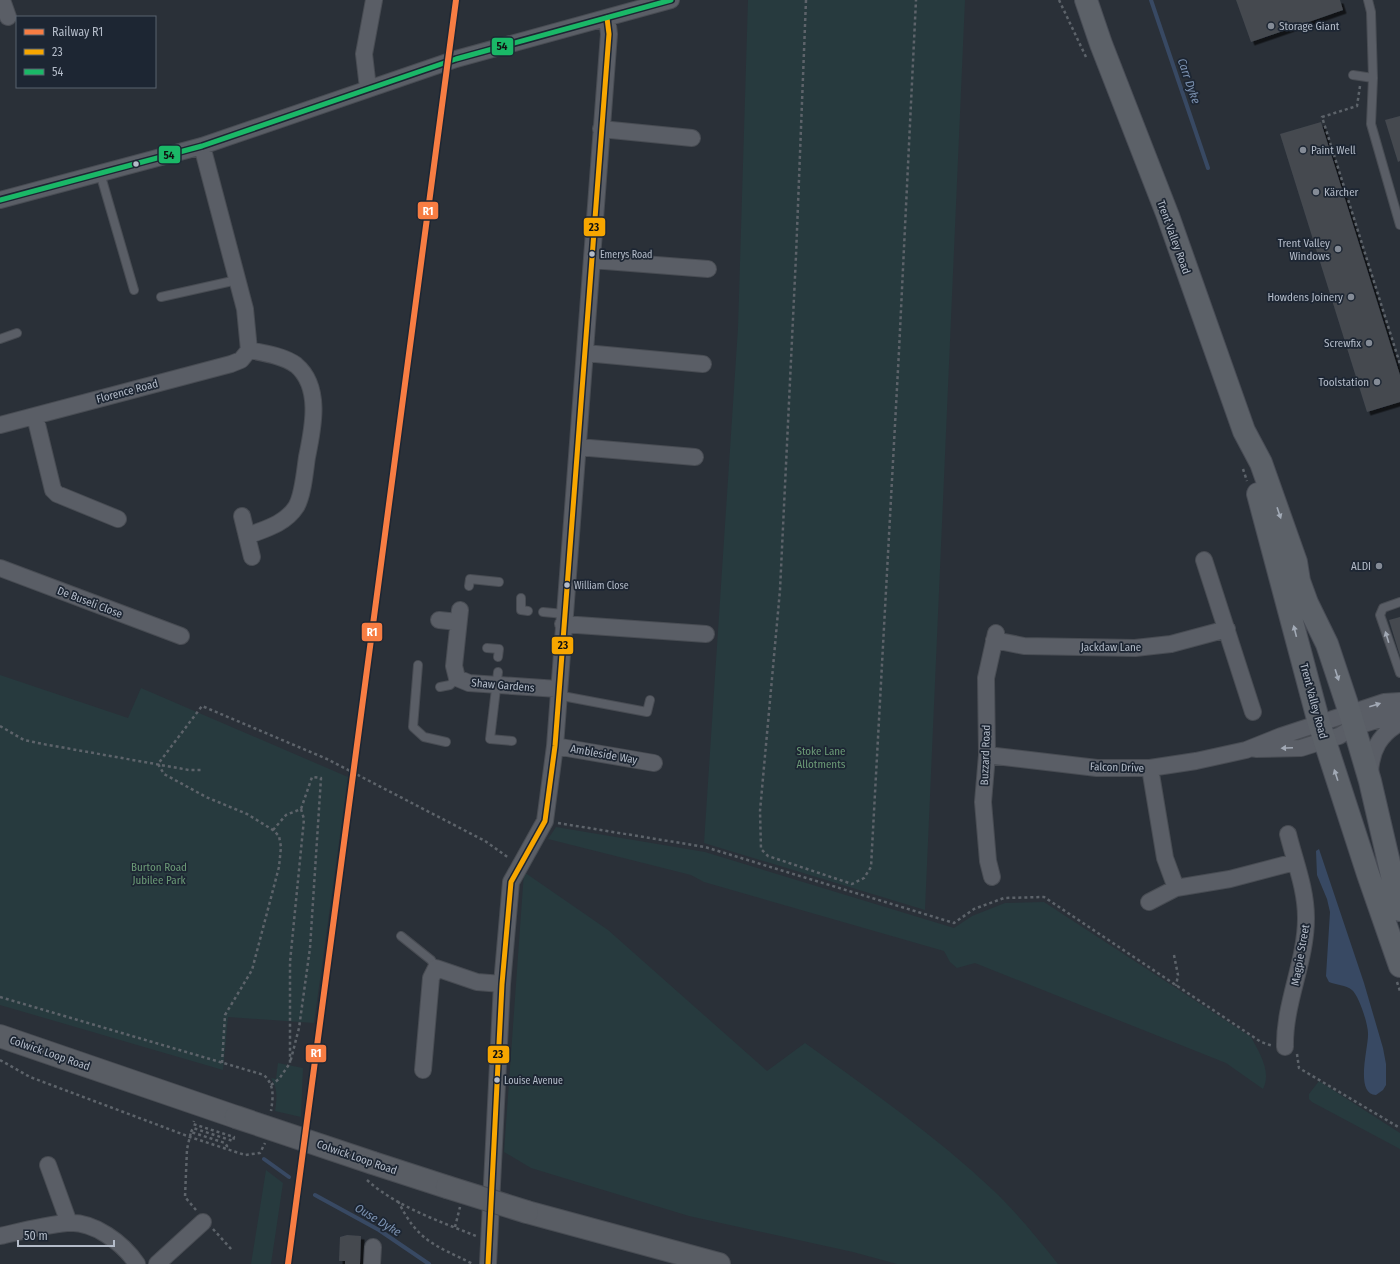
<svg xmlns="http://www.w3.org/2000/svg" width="1400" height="1264" viewBox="0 0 1400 1264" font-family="'Fira Sans Condensed',sans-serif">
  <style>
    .green { fill: #273a3e }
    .water { fill: #384963 }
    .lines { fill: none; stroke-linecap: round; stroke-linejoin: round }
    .stream { stroke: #384963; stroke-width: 4 }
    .building { fill: #444950; filter: url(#shadow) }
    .service-casing { stroke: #484c53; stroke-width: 10 }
    .minor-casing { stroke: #484c53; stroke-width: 18 }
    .secondary-casing { stroke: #484c53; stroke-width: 24 }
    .primary-casing { stroke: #484c55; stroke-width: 24 }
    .path { stroke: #5d636a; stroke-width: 2.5; stroke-dasharray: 3 3; stroke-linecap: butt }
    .service { stroke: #5a5e66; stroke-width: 8 }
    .minor { stroke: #5a5e66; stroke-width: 16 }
    .secondary { stroke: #595d64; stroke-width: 22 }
    .primary { stroke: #5c6168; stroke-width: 22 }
    .secondary-bridge-casing { stroke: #484c53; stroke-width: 24; stroke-linecap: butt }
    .secondary-bridge { stroke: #595d64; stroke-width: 22 }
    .bus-1-casing { stroke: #1d2633; stroke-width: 8 }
    .bus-2-casing { stroke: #1d2633; stroke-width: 8 }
    .bus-1 { stroke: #f7a600; stroke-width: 5 }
    .bus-2 { stroke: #1ab867; stroke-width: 5 }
    .rail-1-casing { stroke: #1d2633; stroke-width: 9 }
    .rail-1 { stroke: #f77d43; stroke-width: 6 }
    .oneway { fill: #a2aab6 }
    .oneway2 { fill: #a2a9b5 }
    .poi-dot { fill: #848b96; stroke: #1d2633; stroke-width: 1.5 }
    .bus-dot { fill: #b4bcc9; stroke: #1d2633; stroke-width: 1.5 }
    .labels { text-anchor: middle; stroke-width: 3.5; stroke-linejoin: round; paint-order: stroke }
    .bus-label { font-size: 10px; fill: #b4bcc9; stroke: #1d2633; text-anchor: start }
    .poi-label { font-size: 11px; fill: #b4bcc9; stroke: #1d2633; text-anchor: end }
    .street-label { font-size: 11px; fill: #b4bcc9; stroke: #1d2633 }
    .park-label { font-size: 11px; fill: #6b9a76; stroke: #1d2633 }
    .water-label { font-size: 12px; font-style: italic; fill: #7c92b1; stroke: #1d2633 }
    .line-badge { stroke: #1d2633; stroke-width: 1.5 }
    .badge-label { font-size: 11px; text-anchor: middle; font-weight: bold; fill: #fff }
    .pale-badge-label { font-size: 11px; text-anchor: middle; font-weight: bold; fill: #111 }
  </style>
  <defs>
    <filter id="shadow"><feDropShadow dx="3.5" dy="3.5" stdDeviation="0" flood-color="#0009"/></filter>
  </defs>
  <rect width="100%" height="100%" fill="#2a3038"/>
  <!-- green -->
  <path class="green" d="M748 0H965L925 910 704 843 738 328Z
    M0 675 128 718 141 688 348 777 314 1023 228 1017 223 1070 0 1005Z
    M556 827 705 852 954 928 972 916 1005 903 1044 902 1251 1037C1259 1052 1272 1072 1263 1089L1226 1063 975 963 957 968 950 962 944 951 704 882 691 875 548 839Z
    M524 872 608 930 767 1071 805 1043C870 1090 936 1136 994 1191 1017 1213 1038 1239 1058 1264H897L853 1252 689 1216 531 1168 504 1152Z
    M278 1063 303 1068 301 1117 275 1111C277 1098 278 1089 271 1078L276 1079Z
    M1319 1081 1400 1133V1149L1312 1102 1309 1099V1094Z
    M266 1170 283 1183 271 1264H251Z"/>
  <!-- water -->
  <path class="water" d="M1319 849 1364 983 1383 1048 1386 1064V1085L1383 1090 1376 1095C1354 1094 1369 1046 1368 1033 1368 1024 1359 996 1352 990 1346 985 1336 985 1329 982L1326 976 1330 912 1327 899 1317 875 1316 851Z"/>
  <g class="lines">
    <!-- stream -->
    <path class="stream" d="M1151 0 1208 168
      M264 1159 289 1177
      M315 1195 379 1230 429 1264"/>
  </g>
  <!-- building -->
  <path class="building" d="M1236 0H1340L1343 10 1251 42Z
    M1400 116V161L1398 162 1385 120Z
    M1321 122 1400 375V402L1367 412 1280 134Z
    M1400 617V656L1389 620Z
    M347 1235 361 1236 360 1264H345V1261H339L340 1237Z"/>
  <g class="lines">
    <!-- service casing -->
    <g class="service-casing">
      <path id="service" d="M1368 0 1371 12 1373 78 1371 124 1400 225
        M1353 75 1373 78
        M100 173 134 290
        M161 297 237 280
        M0 339 17 333
        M469 586 470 579 499 582
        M521 598V610L528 611
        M1400 602 1383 608 1380 615 1400 673
        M543 612 564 614
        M487 648 499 649 498 657
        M418 665 413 727 424 737 446 742
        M498 672 490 739 512 741
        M440 687 450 685 457 678
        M557 695 647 712 650 700
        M401 936 431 960 436 968"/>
    </g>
    <!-- minor casing -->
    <g class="minor-casing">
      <path id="minor" d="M2 0 8 17
        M368 88 364 54 374 0
        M601 129 692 138
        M202 146 245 309 249 350
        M0 200 202 146 456 59 671 0
        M592 260 708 269
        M585 353 703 364
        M35 416 53 490 57 494 118 519
        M0 425 231 364 241 360 249 350C264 353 284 356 296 365 322 387 313 428 307 457 305 470 303 496 296 507 285 524 265 529 247 536
        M578 447 695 457
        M242 516 252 557
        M1204 560 1253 712
        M0 568 181 636
        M460 610 454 666 457 678 469 683 558 689
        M439 620 458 622
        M563 624 706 634
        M994 640 1024 646 1135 648 1171 644 1227 629
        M555 746 654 763
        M1256 749 1301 748 1339 736 1354 727 1400 713
        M987 755 1097 768H1150L1196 761 1246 750 1281 736 1384 702 1400 701
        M1150 768 1165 858 1176 888
        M1370 773C1371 750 1380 734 1400 723
        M992 877 988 861 983 802 987 755 986 678 996 633
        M1149 902 1176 888 1230 879 1295 862
        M1285 1047C1284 1003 1306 962 1306 918 1306 889 1295 862 1288 834
        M423 1070 431 978 436 968 477 982 502 984
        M48 1165 69 1223
        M0 1236C22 1231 45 1225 67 1223 94 1221 123 1243 137 1264
        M157 1264 203 1222
        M372 1264 373 1247
        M488 1264 502 984 511 882 545 821 555 746 609 34 607 18"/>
    </g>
    <!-- secondary casing -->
    <g class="secondary-casing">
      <path id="secondary" d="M0 1036 236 1117
        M373 1163 447 1187
        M527 1212 719 1264"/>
    </g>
    <!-- primary casing -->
    <g class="primary-casing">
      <path id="primary" d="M1086 0 1101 44 1168 216 1244 431 1261 463 1296 562 1299 581 1307 603 1327 644 1350 713 1370 781 1400 910
        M1258 494 1319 723 1368 874 1400 966"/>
    </g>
    <!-- path -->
    <path class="path" d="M806 0 796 256 780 590 760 811 761 849 768 856 852 884 864 878 871 867 899 351 916 0
      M1059 0 1086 57
      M1360 86 1357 106 1322 117 1400 364
      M1243 469 1247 481
      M0 726 24 740 43 744 189 770H201
      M558 823 705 847 954 923 974 909 1004 898 1044 897 1261 1042 1273 1046
      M273 830 286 815 301 809 304 819 290 962V1063L299 1028 310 948 321 778 312 777 301 809
      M1174 955 1178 975 1176 986
      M1397 982 1400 991
      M0 997 264 1075C275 1086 273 1097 271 1111
      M1297 1054 1299 1068 1400 1128
      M0 1060 30 1077 190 1137 245 1155 260 1153 265 1143
      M222 1063 225 1015 252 970 279 867 281 847 279 836 273 830 247 814 206 797 164 774 158 764 202 706 327 759 485 841 509 858
      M271 1085 279 1079 290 1063
      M191 1132 193 1128 233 1141 234 1137 193 1124 194 1121
      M367 1180C397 1207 439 1221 476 1236
      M398 1201C418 1242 435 1245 473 1264
      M196 1210 185 1197 187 1149 191 1132 225 1143 227 1146 226 1149
      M455 1227 460 1207
      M213 1229 232 1250"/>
    <!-- service -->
    <use href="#service" class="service"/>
    <!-- minor -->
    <use href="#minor" class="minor"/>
    <!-- secondary -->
    <use href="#secondary" class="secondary"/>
    <!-- primary -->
    <use href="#primary" class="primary"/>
    <!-- secondary-bridge casing -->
    <g class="secondary-bridge-casing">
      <path id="secondary-bridge" d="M236 1117 373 1163
        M447 1187 527 1212"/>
    </g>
    <!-- secondary-bridge -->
    <use href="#secondary-bridge" class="secondary-bridge"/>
    <!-- bus-1 casing -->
    <g class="bus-1-casing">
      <path id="bus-1" d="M488 1264 502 984 511 882 545 821 555 746 609 34 607 18"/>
    </g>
    <!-- bus-2 casing -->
    <g class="bus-2-casing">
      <path id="bus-2" d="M0 200 202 146 456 59 671 0"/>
    </g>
    <!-- bus-1 -->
    <use href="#bus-1" class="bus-1"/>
    <!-- bus-2 -->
    <use href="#bus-2" class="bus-2"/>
    <!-- rail-1 casing -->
    <g class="rail-1-casing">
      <path id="rail-1" d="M288 1264 456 0"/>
    </g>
    <!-- rail-1 -->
    <use href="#rail-1" class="rail-1"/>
  </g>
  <!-- one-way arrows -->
  <defs><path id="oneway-solid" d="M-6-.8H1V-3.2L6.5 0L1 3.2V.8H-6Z"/></defs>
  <g class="oneway">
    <use href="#oneway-solid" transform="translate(1279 513) rotate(71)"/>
    <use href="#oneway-solid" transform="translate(1295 631) rotate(-104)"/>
    <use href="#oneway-solid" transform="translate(1337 675) rotate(72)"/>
    <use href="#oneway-solid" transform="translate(1336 775) rotate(-108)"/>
  </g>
  <g class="oneway2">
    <use href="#oneway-solid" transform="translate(1387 637) rotate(-107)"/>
    <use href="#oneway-solid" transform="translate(1375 705) rotate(-17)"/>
    <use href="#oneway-solid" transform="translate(1287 748) rotate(178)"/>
  </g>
  <!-- markers -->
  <g class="poi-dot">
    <circle cx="1271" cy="26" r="4"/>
    <circle cx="1303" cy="150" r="4"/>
    <circle cx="1316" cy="192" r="4"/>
    <circle cx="1338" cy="249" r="4"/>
    <circle cx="1351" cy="297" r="4"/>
    <circle cx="1369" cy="343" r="4"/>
    <circle cx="1377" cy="382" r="4"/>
    <circle cx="1379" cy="566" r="4"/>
  </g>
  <g class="bus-dot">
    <circle cx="136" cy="164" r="3.5"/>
    <circle cx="592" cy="254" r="3.5"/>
    <circle cx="567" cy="585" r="3.5"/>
    <circle cx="497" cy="1080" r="3.5"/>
  </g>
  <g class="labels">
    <!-- bus labels -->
    <g class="bus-label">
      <text x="600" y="258">Emerys Road</text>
      <text x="574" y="589">William Close</text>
      <text x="504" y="1084">Louise Avenue</text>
    </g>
    <!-- poi labels -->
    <g class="poi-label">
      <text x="1279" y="30" text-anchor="start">Storage Giant</text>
      <text x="1311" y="154" text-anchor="start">Paint Well</text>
      <text x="1324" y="196" text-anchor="start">Kärcher</text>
      <text x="1330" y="247">Trent Valley<tspan x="1330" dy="13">Windows</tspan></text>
      <text x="1343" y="301">Howdens Joinery</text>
      <text x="1361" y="347">Screwfix</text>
      <text x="1369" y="386">Toolstation</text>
      <text x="1371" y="570">ALDI</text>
    </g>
    <!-- street labels -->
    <g class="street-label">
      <text transform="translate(1174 237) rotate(70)" y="4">Trent Valley Road</text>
      <text transform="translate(127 391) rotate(-15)" y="4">Florence Road</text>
      <text transform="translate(90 602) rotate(21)" y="4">De Buseli Close</text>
      <text x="1111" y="651">Jackdaw Lane</text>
      <text transform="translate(503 685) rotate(5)" y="4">Shaw Gardens</text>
      <text transform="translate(1314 701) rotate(75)" y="4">Trent Valley Road</text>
      <text transform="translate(604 754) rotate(10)" y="4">Ambleside Way</text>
      <text transform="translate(985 755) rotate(-88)" y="4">Buzzard Road</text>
      <text transform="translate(1117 767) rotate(2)" y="4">Falcon Drive</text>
      <text transform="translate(1300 955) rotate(-80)" y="4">Magpie Street</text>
      <text transform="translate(50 1053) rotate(19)" y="4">Colwick Loop Road</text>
      <text transform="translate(357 1157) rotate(19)" y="4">Colwick Loop Road</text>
    </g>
    <!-- park labels -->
    <g class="park-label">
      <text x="821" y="755">Stoke Lane<tspan x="821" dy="13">Allotments</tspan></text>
      <text x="159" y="871">Burton Road<tspan x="159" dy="13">Jubilee Park</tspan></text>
    </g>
    <!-- water labels -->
    <g class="water-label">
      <text transform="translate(1189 81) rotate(71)" y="4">Carr Dyke</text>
      <text transform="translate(378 1220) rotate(31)" y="4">Ouse Dyke</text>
    </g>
  </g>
  <g class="line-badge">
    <rect x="491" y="37" width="23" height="19" rx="4" fill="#1ab867"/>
    <rect x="158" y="145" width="23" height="19" rx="4" fill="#1ab867"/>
    <rect x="417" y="201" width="22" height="19" rx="4" fill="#f77d43"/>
    <rect x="583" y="217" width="23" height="20" rx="4" fill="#f7a600"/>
    <rect x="361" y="622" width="22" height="20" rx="4" fill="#f77d43"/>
    <rect x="551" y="636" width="23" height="19" rx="4" fill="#f7a600"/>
    <rect x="305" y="1044" width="22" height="19" rx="4" fill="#f77d43"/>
    <rect x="487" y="1045" width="23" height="19" rx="4" fill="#f7a600"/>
  </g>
  <g class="badge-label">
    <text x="428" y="215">R1</text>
    <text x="372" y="636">R1</text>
    <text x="316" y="1057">R1</text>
  </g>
  <g class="pale-badge-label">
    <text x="502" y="50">54</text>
    <text x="169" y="159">54</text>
    <text x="594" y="231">23</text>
    <text x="563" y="649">23</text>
    <text x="498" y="1058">23</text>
  </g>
  <!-- legend -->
  <rect x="16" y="16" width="140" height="72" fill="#1d2633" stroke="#59626f"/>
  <rect x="24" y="29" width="20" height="6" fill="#f77d43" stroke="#59626f"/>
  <text x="52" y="36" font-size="12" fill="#b4bcc9">Railway R1</text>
  <rect x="24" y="49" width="20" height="6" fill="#f7a600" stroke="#59626f"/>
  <text x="52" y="56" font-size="12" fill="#b4bcc9">23</text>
  <rect x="24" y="69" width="20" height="6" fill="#1ab867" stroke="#59626f"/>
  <text x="52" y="76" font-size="12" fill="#b4bcc9">54</text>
  <!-- scale -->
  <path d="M18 1240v6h96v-6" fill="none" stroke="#b4bcc9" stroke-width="2"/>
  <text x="24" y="1240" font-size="12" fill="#b4bcc9" stroke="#1d2633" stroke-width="3" paint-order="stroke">50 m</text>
</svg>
